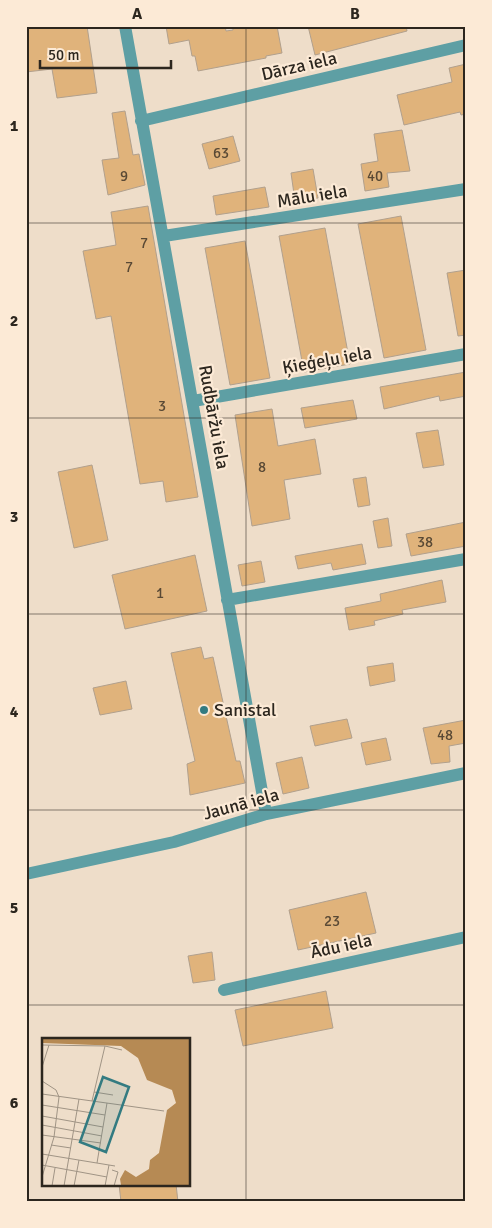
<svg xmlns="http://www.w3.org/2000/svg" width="492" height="1228" viewBox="0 0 492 1228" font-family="Signika,sans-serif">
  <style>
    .building { fill: #e0b37b; stroke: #b1a08d }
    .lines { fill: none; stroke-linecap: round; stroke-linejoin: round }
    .minor { stroke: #5e9fa4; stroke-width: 12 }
    .grid { fill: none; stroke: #2c261e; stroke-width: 1; stroke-opacity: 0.55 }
    .poi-dot { fill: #337b81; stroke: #fcead6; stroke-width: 2 }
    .labels { text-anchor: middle; stroke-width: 4.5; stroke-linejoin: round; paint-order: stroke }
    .number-label { font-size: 15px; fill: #594935 }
    .street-label { font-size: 18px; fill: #2c261e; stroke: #fcead6 }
    .poi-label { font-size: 18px; fill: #2c261e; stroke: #fcead6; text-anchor: start }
    .inset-road { fill: none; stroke: #a09485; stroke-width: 1 }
    .view { fill: #337b81; fill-opacity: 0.15; stroke: #337b81; stroke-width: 2.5 }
    .inset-edge { fill: none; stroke: #2c261e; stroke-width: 2.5 }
    .neatline { fill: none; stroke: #2c261e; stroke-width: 2 }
    .grid-label { font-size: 16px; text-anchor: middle; font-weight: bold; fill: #2c261e }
  </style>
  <rect width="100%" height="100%" fill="#eeddc9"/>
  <!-- building -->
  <path class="building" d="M26 26H87L97 93 57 98 52 69 26 72Z
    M166 26H225L226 31 233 30V26H277L282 53 266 56V58L198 71 195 56H192L189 40 169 44Z
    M308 26H406L407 31 315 55Z
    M466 64V114L461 115 460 112 404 125 397 95 452 82 449 68Z
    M125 111 133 155 139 154 145 185 108 195 102 160 119 158 112 113Z
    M402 130 410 171 387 173 389 187 365 191 361 164 378 161 374 134Z
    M233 136 240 161 209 169 202 144Z
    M313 169 318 198 295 201 291 173Z
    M265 187 269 207 216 215 213 196Z
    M148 206 198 497 166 502 163 481 140 484 111 316 96 319 83 251 116 245 111 212Z
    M401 216 426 350 384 358 358 224Z
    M325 228 350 364 304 372 279 236Z
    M245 241 270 378 230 385 205 248Z
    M466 270V335L458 336 447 273Z
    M466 372V396L440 401 439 396 384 409 380 387Z
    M353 400 357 419 305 428 301 408Z
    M272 409 278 446 315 439 321 474 284 480 290 519 252 526 235 415Z
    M438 430 444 465 423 468 416 433Z
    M92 465 108 540 74 548 58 472Z
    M366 477 370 505 358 507 353 479Z
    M388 518 392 546 378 548 373 521Z
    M466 522V546L411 556 406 534Z
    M362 544 366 564 333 570 331 563 298 569 295 556Z
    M195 555 207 611 125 629 112 575Z
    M261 561 265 582 242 586 238 565Z
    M442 580 446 602 402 610 403 614 374 621 375 625 349 630 345 608 381 601 380 594Z
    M201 647 204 659 213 657 236 761H240L245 783 190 795 187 764 195 761 171 653Z
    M393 663 395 681 370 686 367 667Z
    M126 681 132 709 100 715 93 688Z
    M347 719 352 738 315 746 310 726Z
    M466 720V743L449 746 450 762 431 764 423 728Z
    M386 738 391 760 366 765 361 743Z
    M302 757 309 788 283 794 276 763Z
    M366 892 376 933 298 950 289 910Z
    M212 952 215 980 193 983 188 956Z
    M326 991 333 1028 243 1046 235 1010Z
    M119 1184H176L178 1202H121Z"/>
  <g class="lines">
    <!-- minor -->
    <path class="minor" d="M125 26 266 814
      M141 121 466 45
      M164 236 466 189
      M193 401 466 354
      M227 600 466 559
      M26 874 174 842 266 814 466 773
      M224 990 466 937"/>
  </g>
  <!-- grid -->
  <path class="grid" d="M246 26V1202M26 223H466M26 418H466M26 614H466M26 810H466M26 1005H466"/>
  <!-- markers -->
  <circle class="poi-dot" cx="204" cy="710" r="5"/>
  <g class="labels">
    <!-- number labels -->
    <g class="number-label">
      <text x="221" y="158">63</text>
      <text x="124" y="181">9</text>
      <text x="375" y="181">40</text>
      <text x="144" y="248">7</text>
      <text x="129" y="272">7</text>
      <text x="162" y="411">3</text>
      <text x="262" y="472">8</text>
      <text x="425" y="547">38</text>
      <text x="160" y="598">1</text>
      <text x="445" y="740">48</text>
      <text x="332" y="926">23</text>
    </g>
    <!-- street labels -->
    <g class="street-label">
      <text transform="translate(299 66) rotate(-13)" y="6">Dārza iela</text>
      <text transform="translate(312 196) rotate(-9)" y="6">Mālu iela</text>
      <text transform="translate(327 360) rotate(-10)" y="6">Ķieģeļu iela</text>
      <text transform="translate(214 417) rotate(80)" y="6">Rudbāržu iela</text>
      <text transform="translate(241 804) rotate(-15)" y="6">Jaunā iela</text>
      <text transform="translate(341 946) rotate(-12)" y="6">Ādu iela</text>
    </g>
    <!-- poi labels -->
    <g class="poi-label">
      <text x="214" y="716">Sanistal</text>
    </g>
  </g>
  <!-- overview -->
  <g transform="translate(42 1038)">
    <rect width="148" height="148" fill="#eeddc9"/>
    <path d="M0 0H147V147H79L78 141 83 132 94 139 107 131 108 122 117 115 125 72 134 65 130 52 105 42 96 20 79 8 0 5Z" fill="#b68a54"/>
    <path class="inset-road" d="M0 7 63 8 80 12M0 29 7 7M0 43 14 52 17 59 12 99 0 139M52 54 71 57M0 56 122 73M50 63 63 8M0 67 63 77M0 78 61 89M0 87 60 98M0 97 59 105M9 107 29 110M0 116 73 128M55 125 65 65M0 127 65 139M70 132 76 134 72 148M10 148 13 130M22 148 37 61M32 148 37 122M63 148 67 127"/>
    <path class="view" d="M61 39 87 49 64 114 38 104Z"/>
    <rect width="148" height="148" class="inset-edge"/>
  </g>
  <!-- border -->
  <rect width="492" height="1228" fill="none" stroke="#fcead6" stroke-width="55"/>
  <!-- scale -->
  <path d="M40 60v8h131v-8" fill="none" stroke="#2c261e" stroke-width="2.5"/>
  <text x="48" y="60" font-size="15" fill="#2c261e" stroke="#fcead6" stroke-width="4" paint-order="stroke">50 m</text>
  <rect x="28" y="28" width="436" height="1172" class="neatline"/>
  <g class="grid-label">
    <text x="137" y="19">A</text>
    <text x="355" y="19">B</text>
    <text x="14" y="131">1</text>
    <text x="14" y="326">2</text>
    <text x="14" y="522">3</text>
    <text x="14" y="717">4</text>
    <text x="14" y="913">5</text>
    <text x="14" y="1108">6</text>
  </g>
</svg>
